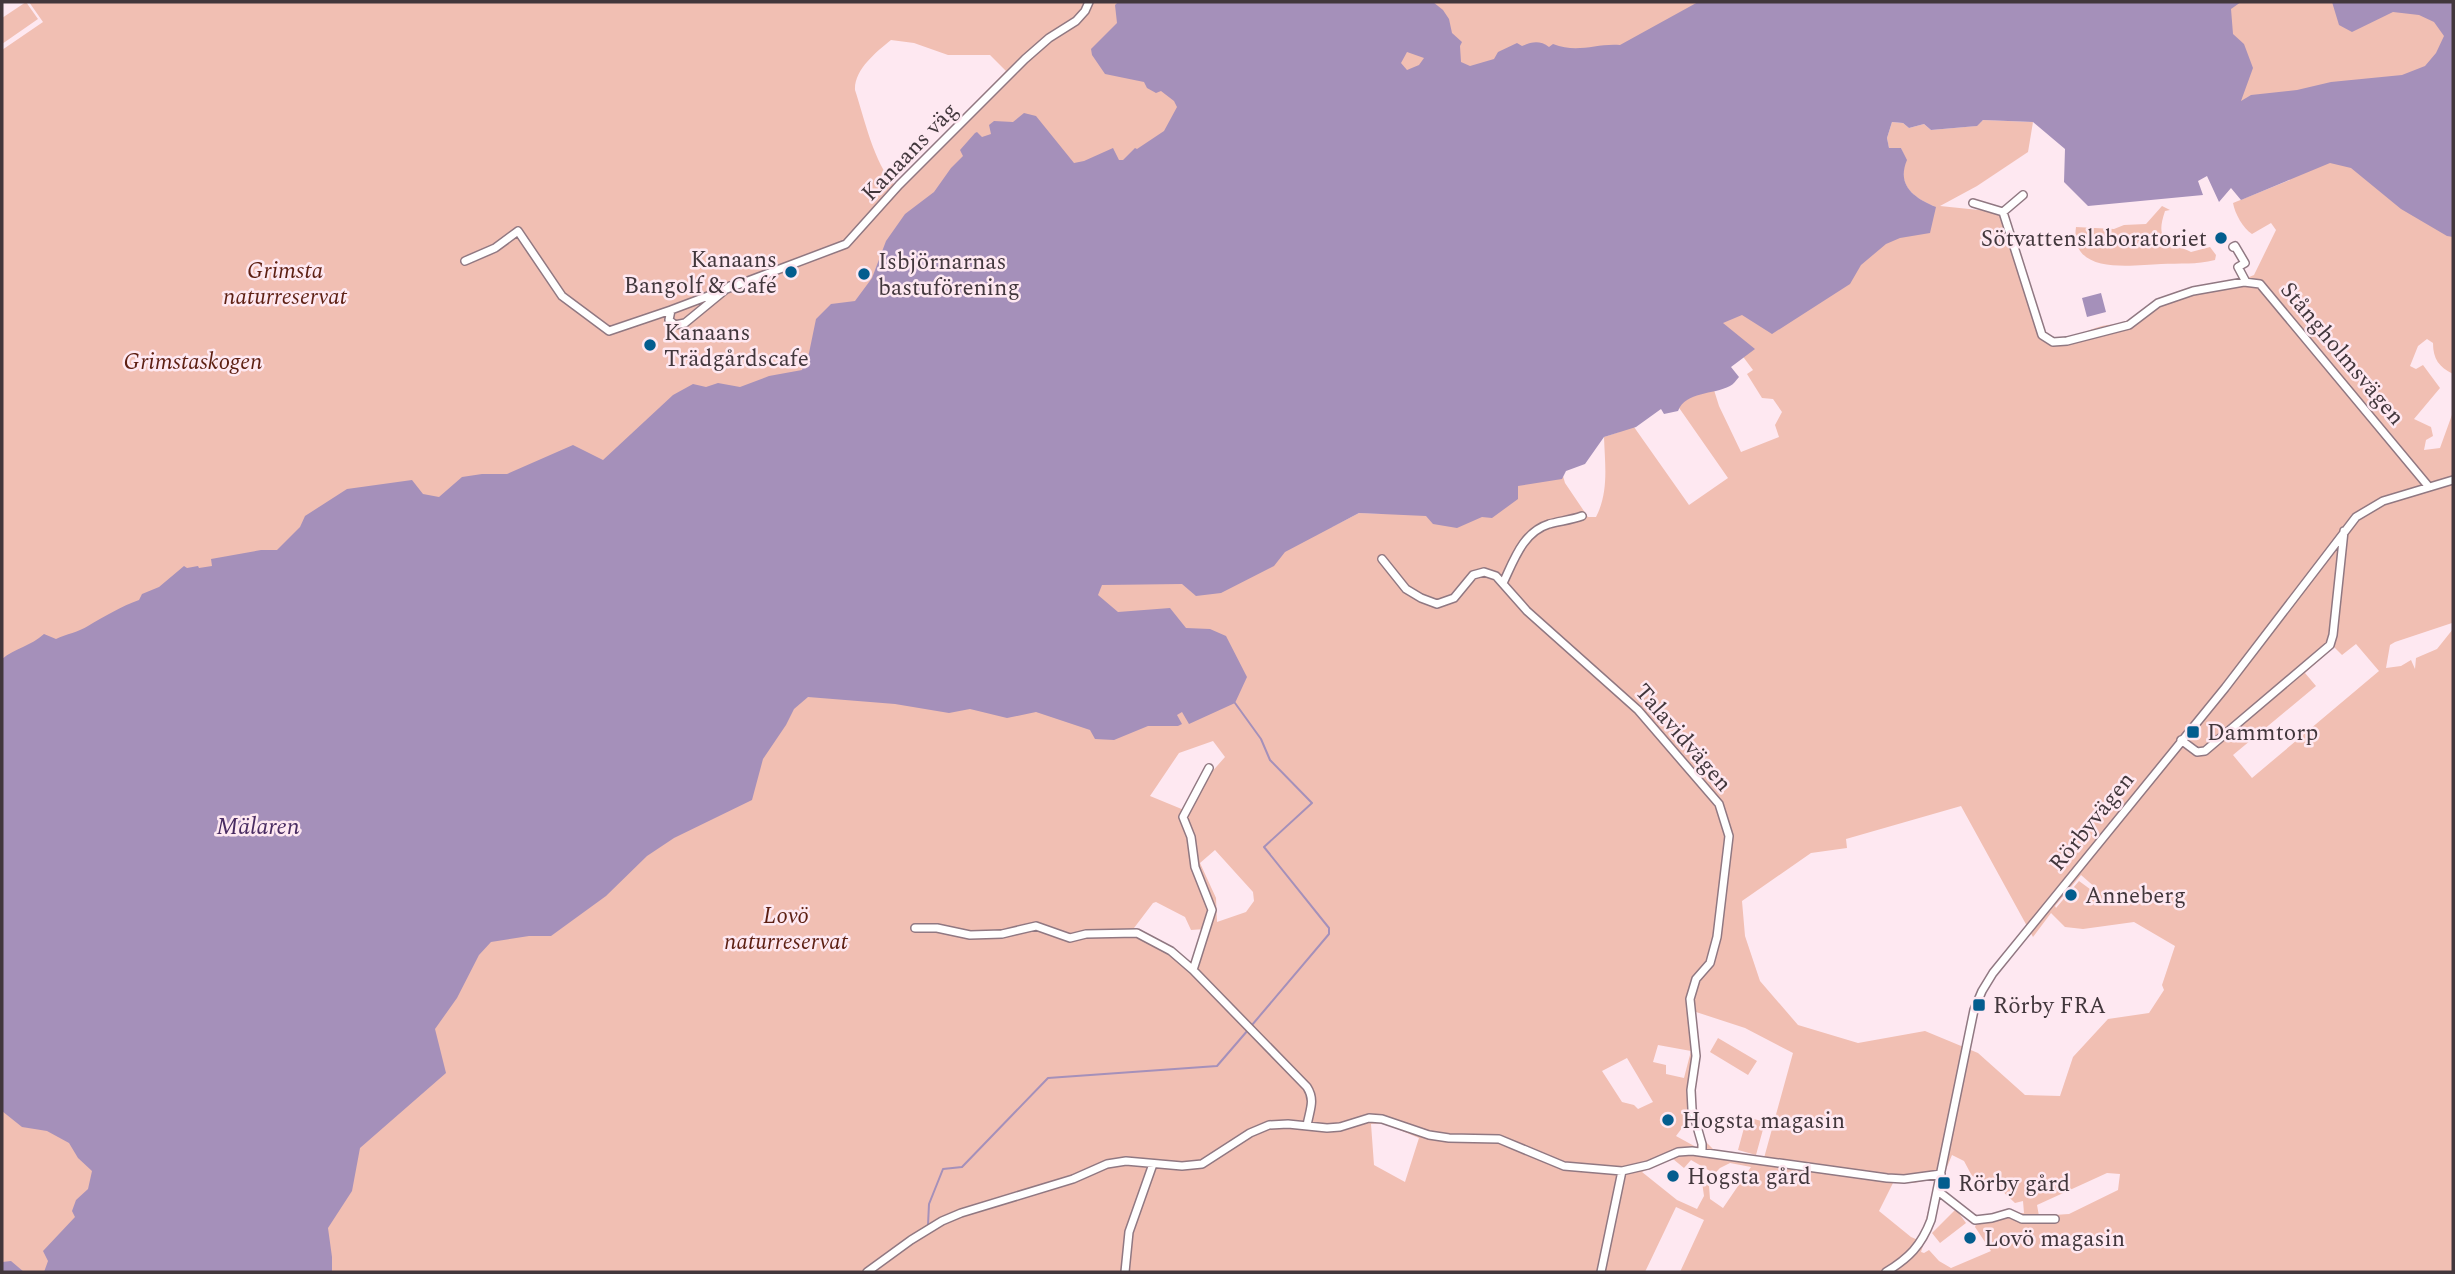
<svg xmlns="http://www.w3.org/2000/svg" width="2455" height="1274" viewBox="0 0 2455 1274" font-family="Spectral,serif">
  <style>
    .green { fill: #f1bfb3; fill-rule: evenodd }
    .water { fill: #a590ba; fill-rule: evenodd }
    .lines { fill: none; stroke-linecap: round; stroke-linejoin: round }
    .stream { stroke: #a590ba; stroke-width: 2 }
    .minor-casing { stroke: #907882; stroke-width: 10 }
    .minor { stroke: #fff; stroke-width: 7 }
    .poi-dot { fill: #035d8e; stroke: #fee8f1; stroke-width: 2.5 }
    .labels { text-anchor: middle; stroke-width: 5; stroke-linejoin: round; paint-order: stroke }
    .street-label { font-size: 23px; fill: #42373c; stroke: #fee8f1 }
    .poi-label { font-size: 23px; fill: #42373c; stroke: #fee8f1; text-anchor: start }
    .park-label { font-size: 23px; font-style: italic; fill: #5d1f12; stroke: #fee8f1 }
    .water-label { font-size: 24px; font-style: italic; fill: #492c62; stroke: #fee8f1 }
  </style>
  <rect width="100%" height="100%" fill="#fee8f1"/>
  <!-- green -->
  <path class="green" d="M26 2 38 19 2 44V18Z
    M29 2H1829L917 341 2 796V50L43 22ZM891 40 914 43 948 55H990L1006 71 894 184C874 164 864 117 855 90 854 70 876 52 891 40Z
    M1978 2H2453V374C2439 367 2433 359 2433 343L2427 339 2418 346 2410 366 2416 369 2423 365 2440 388 2414 419 2431 427 2433 436 2426 440 2424 450 2440 448 2453 412V626L2452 623 2395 642 2390 645 2386 668 2401 666 2411 660 2415 669 2416 658 2437 649 2453 629V1272H1680L1704 1220 1676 1207 1645 1272H2V1040L31 1051 96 1086 138 1120 156 1171 146 1225 224 1190 291 786 750 564 1117 406 1312 323 1723 176 1851 38ZM1986 106 2029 110 2043 118 2072 139 2077 148 2080 164 2091 172 2105 177 2189 161 2220 149 2282 165 2290 180 2233 203C2235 214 2243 228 2252 234L2271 223 2276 230 2254 275C2233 285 2212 282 2190 288 2179 291 2165 295 2155 301 2144 308 2136 318 2123 322 2116 325 2109 324 2102 326 2082 331 2058 350 2043 329L2008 213 1940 206 1977 186 2028 152 2033 122 1983 120 1976 126 1931 130 1924 124 1909 128 1903 123 1892 122 1887 138 1889 149 1901 148 1906 160C1897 184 1912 197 1933 206L1914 214C1896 201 1888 188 1887 165 1884 161 1877 158 1874 154 1865 143 1873 124 1878 115L1904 111 1927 114 1967 113ZM1741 354 1753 370 1747 374 1762 398 1773 399 1782 412 1775 425 1779 437 1741 452 1719 406 1709 374ZM1668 392 1728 478 1689 505 1634 427 1630 417 1653 398ZM1611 410 1619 432 1604 437C1605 465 1609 492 1596 517H1588L1565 483 1557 455ZM1384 499 1390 514 1359 513 1332 527 1325 516 1355 503ZM2356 644 2379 671 2252 778 2233 755 2316 686 2305 673 2334 647 2342 655ZM1213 741 1225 757 1194 792 1184 810 1150 796 1179 753ZM1961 806 2033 937 2051 913 2065 927 2083 929 2134 922 2175 946 2162 985 2164 990 2149 1013 2108 1019 2073 1057 2060 1096 2025 1095 1978 1053 1925 1031 1858 1043 1798 1025 1760 981 1745 936 1742 901 1811 853 1847 848 1846 839ZM1215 850 1253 892 1254 901 1246 912 1217 922 1216 898 1200 863ZM2081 875 2097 889 2094 892 2079 881 2056 908 2055 906ZM1156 902 1185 917 1191 930 1205 929 1193 965 1190 966C1177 950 1154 934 1134 928L1153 903ZM1693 1011 1745 1028 1793 1053 1764 1158 1714 1150 1706 1142 1696 1123 1692 1086 1697 1055ZM1658 1045 1691 1051 1684 1078 1666 1074V1065L1653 1062ZM1627 1058 1653 1102 1638 1109 1634 1105 1622 1102 1602 1071ZM1691 1116 1700 1143 1696 1147 1676 1136ZM1383 1123 1419 1138 1405 1182 1374 1165 1371 1124ZM1952 1155 1964 1161 1972 1176 1996 1185 2015 1203 2023 1201 2024 1213 1995 1217 1977 1222 1975 1227 1991 1251 1951 1268 1939 1261 1929 1250 1924 1253 1921 1252 1928 1229 1932 1227 1942 1179ZM1673 1159 1684 1168 1691 1160 1710 1171 1702 1182 1704 1196 1697 1209 1677 1200 1642 1172ZM1730 1163 1751 1167 1723 1208 1710 1199 1709 1186 1705 1183 1720 1168ZM2107 1173 2120 1174 2118 1190 2069 1214 2039 1216 2037 1205ZM1936 1179 1923 1231 1918 1240 1911 1237 1879 1211 1893 1183H1912Z
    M2162 206 2170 210 2165 211C2155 241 2166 240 2191 252L2210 247 2216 255 2215 260C2196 265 2180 263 2161 264 2132 265 2069 276 2076 227L2114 229 2124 225 2146 224Z
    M1718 1038 1757 1061 1748 1075 1710 1052Z
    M1747 1117 1765 1122 1756 1155 1738 1150Z
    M1956 1209 1966 1223 1940 1243 1932 1233Z"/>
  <!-- water -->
  <path class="water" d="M1118 2H1433L1443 10 1449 19 1452 33 1462 42 1460 46 1461 62 1470 66 1494 59 1498 52 1517 43 1522 46C1531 42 1540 40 1549 47L1553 44C1578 54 1596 43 1620 45L1698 2H2241L2231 9 2233 34 2244 44 2253 68 2241 101 2251 95 2297 90 2331 82 2402 75 2425 66 2436 53 2444 36 2434 22 2419 15 2393 12 2352 32 2339 25 2332 2H2453V237L2447 236 2401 209 2351 168 2330 163 2241 200 2231 188 2219 202 2207 176 2198 181 2203 195 2088 206 2064 182 2065 149 2033 122 1983 120 1977 126 1931 130 1924 124 1909 128 1903 123 1892 122 1887 138 1889 148H1901L1907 160C1896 186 1915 198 1936 207L1930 233 1900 238 1886 244 1861 265 1850 284 1772 334 1742 315 1723 323 1755 349 1731 367 1739 377C1736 380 1734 384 1730 386 1713 395 1686 391 1678 411L1664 414 1661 409 1636 427 1604 437 1585 464 1566 471 1562 479 1518 486V499L1492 518 1482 517 1457 528 1433 524 1426 516 1359 513 1285 552 1274 566 1221 593 1196 596 1182 584 1102 585 1098 595 1118 612 1170 608 1186 628 1210 629 1226 636 1247 677 1235 703 1189 724 1182 712 1177 715 1182 724 1178 726H1148L1114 740 1095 739 1090 730 1036 712 1007 718 970 709 949 713 895 704 808 697 794 709 786 725 763 759 752 800 674 838 647 856 606 896 551 936H529L491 942 479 955 457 998 435 1029 446 1073 360 1148 352 1191 328 1228 332 1257V1272H44L48 1261 43 1251 75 1217 72 1211 76 1200 88 1189 92 1171 78 1158 69 1143 47 1131 22 1127 2 1111V659C15 648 31 646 44 634L56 639C66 634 79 632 88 626 103 617 122 606 139 600L142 594 159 587 184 566 187 568 198 566 199 568 212 566 211 559 261 550H277L300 527 305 516 347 489 412 480 423 494 439 497 462 477 482 474H507L573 445 603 460 673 395 693 384 706 387 718 383 740 387 769 376 802 370 809 353 816 319 831 304 855 301 872 278 886 241 905 214 934 192 951 168 963 156 960 150 975 133 977 132 982 137 991 134 989 125 994 121 1013 122 1024 113 1036 116 1074 163 1084 161 1113 148 1119 160H1123L1135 148 1137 149 1164 131 1177 107 1174 101 1161 91 1156 93 1147 88 1144 82 1105 74 1092 55 1091 49 1117 23 1115 5ZM1407 52 1424 58 1419 65 1407 70 1401 63Z
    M2101 293 2106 312 2087 317 2082 298Z
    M11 1261 24 1272H2V1262Z"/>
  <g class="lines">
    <!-- stream -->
    <path class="stream" d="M1235 703 1261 739 1270 760 1312 803 1264 847 1329 928V934L1252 1025
      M928 1225 929 1204 943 1169 962 1167 1048 1078 1217 1066 1248 1030"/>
    <!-- minor casing -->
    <g class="minor-casing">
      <path id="minor" d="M2023 195 2003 212 2042 335 2053 342 2067 341 2129 325 2158 303 2193 291 2244 282 2260 284 2429 487
        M1973 203 2003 212
        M2233 247 2235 246 2245 263 2238 267 2246 282
        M465 261 495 248 518 231 562 296 609 331 671 310
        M730 286 685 323 675 325 669 320 671 310 846 244 899 185 1025 59 1049 38 1076 21 1085 11 1089 2
        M1382 559 1406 589 1421 598 1437 604 1454 598 1473 575 1484 572 1496 576 1527 611 1638 710 1719 804 1729 836 1717 937 1710 963 1696 979 1690 999 1696 1056 1691 1090 1692 1109 1702 1144V1152
        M1503 583C1514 560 1523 532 1549 524 1560 521 1571 520 1582 516
        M2181 740 2197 752 2205 751 2330 645 2333 635 2344 531
        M1209 768 1183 817 1191 837 1195 867 1212 910 1193 970 1307 1087C1316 1101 1309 1111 1307 1126
        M915 928H937L970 935 1002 934 1036 926 1070 938 1086 934 1137 933 1171 951 1193 970
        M1938 1191 1975 1220 1992 1218 2009 1213 2022 1219H2055
        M867 1272 911 1240 942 1221 961 1213 1073 1179 1107 1164 1126 1161 1182 1166 1202 1164 1250 1133 1269 1125 1288 1124 1327 1128 1340 1127 1369 1118 1382 1119 1429 1135 1449 1138 1499 1139 1564 1166 1622 1171 1648 1165 1678 1152 1692 1151 1887 1178 1904 1179 1941 1174
        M1125 1272 1129 1232 1153 1164
        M1601 1272 1622 1171
        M1886 1272C1909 1258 1921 1246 1931 1220L1974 1010 1982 991 1993 973 2225 688 2356 517 2383 501 2453 480"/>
    </g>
    <!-- minor -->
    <use href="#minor" class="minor"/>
  </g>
  <!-- markers -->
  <g class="poi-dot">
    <circle cx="2221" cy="238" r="7"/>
    <circle cx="791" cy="272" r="7"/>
    <circle cx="864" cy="274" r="7"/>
    <circle cx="650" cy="345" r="7"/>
    <rect x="2186" y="725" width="14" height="14" rx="3.5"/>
    <circle cx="2071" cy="895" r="7"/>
    <rect x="1972" y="998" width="14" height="14" rx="3.5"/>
    <circle cx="1668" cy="1120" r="7"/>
    <circle cx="1673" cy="1176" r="7"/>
    <rect x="1937" y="1176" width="14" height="14" rx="3.5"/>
    <circle cx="1970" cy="1238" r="7"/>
  </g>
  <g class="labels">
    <!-- street labels -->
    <g class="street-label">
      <text transform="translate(909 151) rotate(-46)" y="8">Kanaans väg</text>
      <text transform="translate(2343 353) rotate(50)" y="8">Stångholmsvägen</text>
      <text transform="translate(1684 737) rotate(49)" y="8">Talavidvägen</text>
      <text transform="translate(2091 821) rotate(-51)" y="8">Rörbyvägen</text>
    </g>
    <!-- poi labels -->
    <g class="poi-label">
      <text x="2207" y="246" text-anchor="end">Sötvattenslaboratoriet</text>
      <text x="777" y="267" text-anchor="end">Kanaans<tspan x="777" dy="26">Bangolf &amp; Café</tspan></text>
      <text x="878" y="269">Isbjörnarnas<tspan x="878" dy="26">bastuförening</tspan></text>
      <text x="664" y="340">Kanaans<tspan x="664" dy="26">Trädgårdscafe</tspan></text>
      <text x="2207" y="740">Dammtorp</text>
      <text x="2085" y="903">Anneberg</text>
      <text x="1993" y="1013">Rörby FRA</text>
      <text x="1682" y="1128">Hogsta magasin</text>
      <text x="1687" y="1184">Hogsta gård</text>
      <text x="1958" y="1191">Rörby gård</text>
      <text x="1984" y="1246">Lovö magasin</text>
    </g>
    <!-- park labels -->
    <g class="park-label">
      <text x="285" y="278">Grimsta<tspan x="285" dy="26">naturreservat</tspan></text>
      <text x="193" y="369">Grimstaskogen</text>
      <text x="786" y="923">Lovö<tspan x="786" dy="26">naturreservat</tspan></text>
    </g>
    <!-- water labels -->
    <g class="water-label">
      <text x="258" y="834">Mälaren</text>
    </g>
  </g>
  <!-- border -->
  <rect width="2455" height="1274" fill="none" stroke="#42373c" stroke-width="7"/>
</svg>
